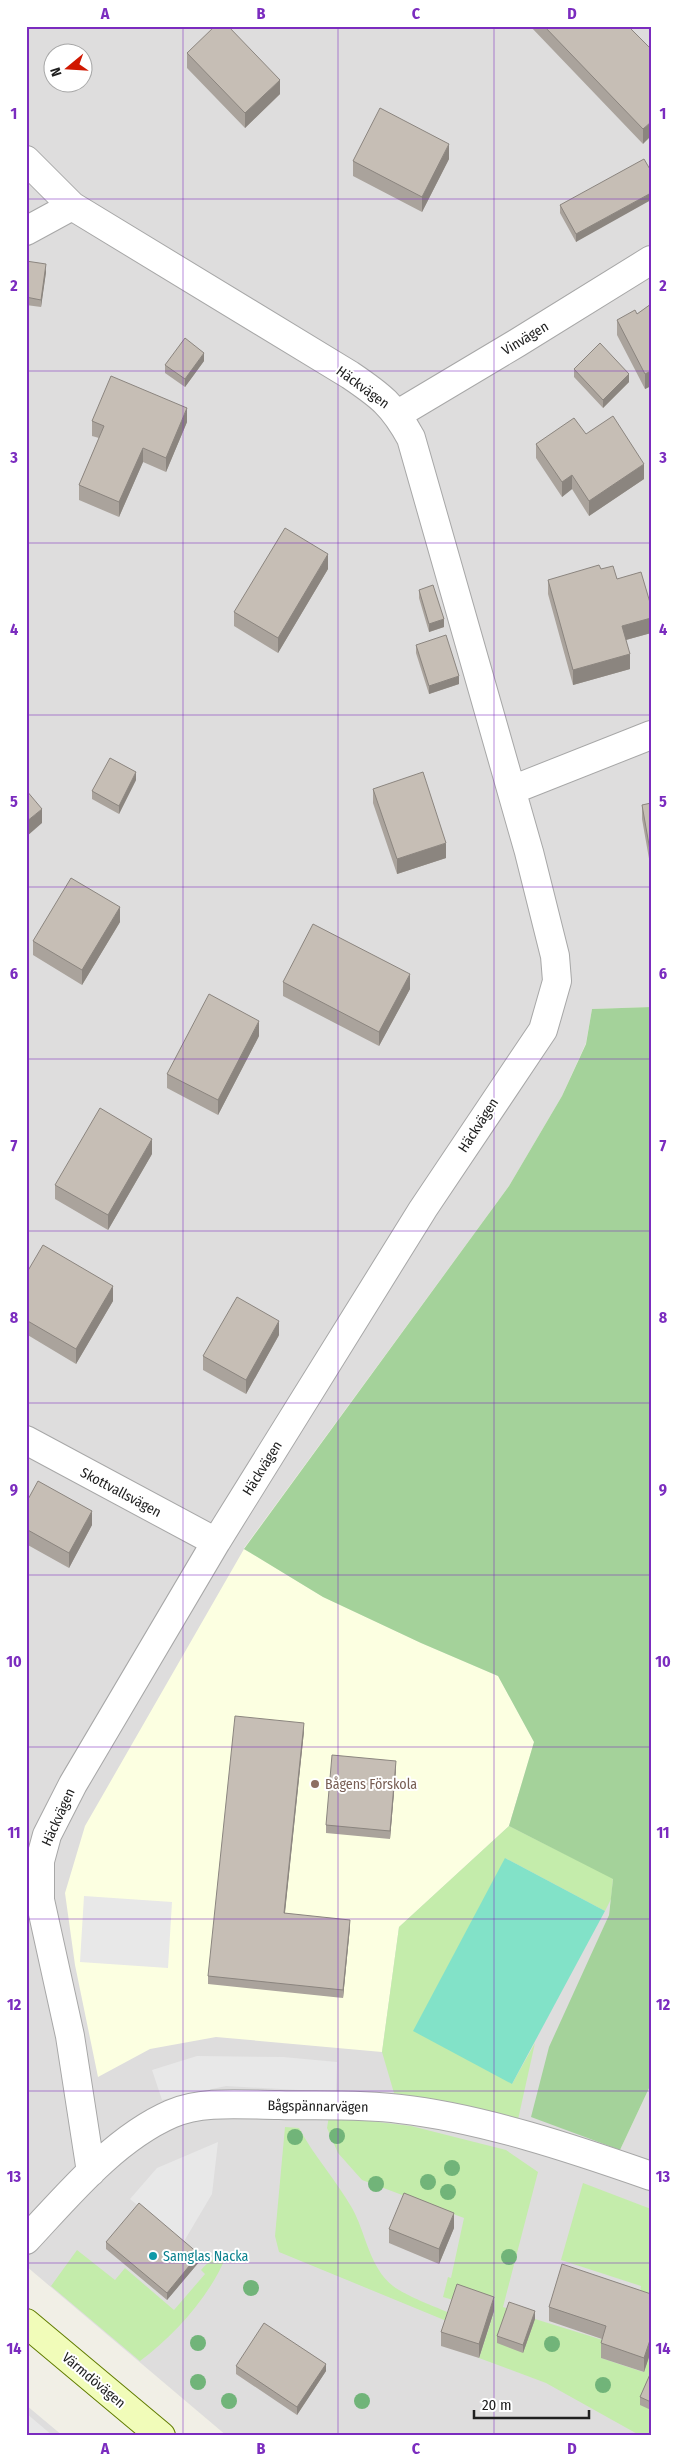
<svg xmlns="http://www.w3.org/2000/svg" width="677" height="2462" viewBox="0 0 677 2462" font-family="'Fira Sans Condensed',sans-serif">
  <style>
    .residential { fill: #dedddd; fill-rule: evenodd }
    .education { fill: #fcffe1 }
    .grass { fill: #c4ecab }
    .forest { fill: #a4d29a }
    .pitch { fill: #82e2c8 }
    .parking { fill: #e8e8e8 }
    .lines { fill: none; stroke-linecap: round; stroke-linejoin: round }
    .street-casing { stroke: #a7a7a7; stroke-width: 30 }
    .secondary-casing { stroke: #627d01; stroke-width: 30 }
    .street { stroke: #fff; stroke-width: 28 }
    .secondary { stroke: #f1fcb9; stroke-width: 28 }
    .tree { fill: #71b479 }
    .wall { fill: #aaa39c }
    .shaded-wall { fill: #8b857f }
    .building { fill: #c6beb5; stroke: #8b857f }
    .grid { fill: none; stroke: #7b2cbf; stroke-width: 1; stroke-opacity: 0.55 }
    .education-dot { fill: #8d6e63; stroke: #fff; stroke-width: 2 }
    .culture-dot { fill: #0f9aa8; stroke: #fff; stroke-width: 2 }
    .labels { text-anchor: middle; stroke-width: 4; stroke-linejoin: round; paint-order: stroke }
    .street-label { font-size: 14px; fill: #202020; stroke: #fff }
    .education-label { font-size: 14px; fill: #785e54; stroke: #fff; text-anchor: start }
    .culture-label { font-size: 14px; fill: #0d838f; stroke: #fff; text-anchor: start }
    .neatline { fill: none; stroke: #7b2cbf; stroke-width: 2 }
    .grid-label { font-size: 16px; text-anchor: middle; font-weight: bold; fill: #7b2cbf }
  </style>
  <rect width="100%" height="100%" fill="#f1efe6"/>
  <!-- residential -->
  <path class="residential" d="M26 26H651V1007L592 1009 586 1043 562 1096 509 1186 244 1548 613 1878 609 1915 589 1961 620 2150 651 2084V2436H227L26 2266ZM52 52H82V82H52Z
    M26 2405 63 2436H26Z"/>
  <!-- education -->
  <path class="education" d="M244 1549 323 1597 421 1643 498 1676 534 1742 509 1826 399 1927 382 2052 216 2037 150 2049 98 2077 75 1965 65 1893 85 1826Z"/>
  <!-- grass -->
  <path class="grass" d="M509 1826 613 1878 611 1899 605 1911 505 1858 512 2084 535 2043 517 2124 394 2093 382 2052 399 1927Z
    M329 2116 411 2126 506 2150 538 2172 503 2307 509 2309 523 2352 535 2319 606 2341 601 2358 643 2372 651 2351V2436H641L546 2383 479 2358 494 2312 443 2297 448 2277 451 2278 464 2218 362 2180 338 2153 327 2128Z
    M285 2127 299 2128C314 2156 336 2180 352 2208 366 2233 369 2267 393 2286 406 2296 436 2307 452 2314L449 2322 279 2252 275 2236Z
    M583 2183 651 2209V2298L640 2292 641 2286 561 2260Z
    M77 2250 115 2280 125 2268 174 2310 205 2274 201 2270C209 2261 215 2256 227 2254 211 2295 175 2335 140 2361L51 2286Z"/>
  <!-- forest -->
  <path class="forest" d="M651 1007V2084L620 2150 531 2117 549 2047 609 1915 613 1879 509 1826 534 1742 498 1676 421 1643 323 1597 244 1549 509 1186 562 1096 586 1044 592 1009Z"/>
  <!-- pitch -->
  <path class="pitch" d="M505 1858 605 1911 512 2084 413 2031Z"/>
  <!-- parking -->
  <path class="parking" d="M84 1896 172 1902 168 1968 80 1962Z
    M197 2056 283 2057 337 2062 336 2092 226 2086 162 2100 152 2070Z
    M218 2142 212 2194 183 2243 130 2199 157 2168Z
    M26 2413 53 2436H26Z"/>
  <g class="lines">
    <!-- street casing -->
    <g class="street-casing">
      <path id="street" d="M26 160 72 206 350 375C381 396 393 405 411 438L529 852 555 956 557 981 543 1030 423 1209 216 1542 73 1784 47 1835 40 1861V1900L70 2036 91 2172
        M26 231 72 206
        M398 414 517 343 651 260
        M512 790 651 735
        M26 1440 216 1542
        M26 2240C68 2195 114 2139 171 2114 203 2100 244 2105 279 2105 319 2106 360 2104 400 2109 481 2118 574 2149 651 2176"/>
    </g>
    <!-- secondary casing -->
    <g class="secondary-casing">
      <path id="secondary" d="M26 2323 161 2436"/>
    </g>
    <!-- street -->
    <use href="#street" class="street"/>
    <!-- secondary -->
    <use href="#secondary" class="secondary"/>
  </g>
  <!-- trees -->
  <g class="tree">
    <circle cx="337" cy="2136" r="8"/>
    <circle cx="295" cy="2137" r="8"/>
    <circle cx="452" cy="2168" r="8"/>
    <circle cx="428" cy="2182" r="8"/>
    <circle cx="376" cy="2184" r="8"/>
    <circle cx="448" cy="2192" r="8"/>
    <circle cx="509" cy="2257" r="8"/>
    <circle cx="251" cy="2288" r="8"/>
    <circle cx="198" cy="2343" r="8"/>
    <circle cx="552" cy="2344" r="8"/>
    <circle cx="198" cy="2382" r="8"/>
    <circle cx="603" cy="2385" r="8"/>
    <circle cx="229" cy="2401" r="8"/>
    <circle cx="362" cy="2401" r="8"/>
  </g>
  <!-- wall -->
  <path class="wall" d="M530 26H628L651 49 643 144Z
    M187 53 280 94 245 128 187 68Z
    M449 159 422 212 353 176V161Z
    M651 171 576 242 560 213V205Z
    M26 261 46 272 41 307 26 305Z
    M651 304V386L645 389 617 335V320L637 314Z
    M204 361 185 387 165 373V365Z
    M574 369 629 382 603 408 574 377Z
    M92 421 187 422 166 472 143 462 119 517 79 500V485L99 438 92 436Z
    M586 434 644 479 589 516 572 489 562 497 536 458V444Z
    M328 569 278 653 234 626V612Z
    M601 569 617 579 651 606V633L626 640 630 669 573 685 548 594V580Z
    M419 590 444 627 429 632 419 598Z
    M416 645 459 684 429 694 416 653Z
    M136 780 119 814 92 799V791Z
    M373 789 446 858 397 874 373 803Z
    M651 803V870L642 819V805Z
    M120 922 82 985 33 955V941Z
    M283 982 410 989 379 1046 283 996Z
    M259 1036 218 1115 167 1088V1074Z
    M152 1154 108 1230 55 1199V1185Z
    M26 1274 113 1301 76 1364 26 1334Z
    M279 1335 246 1394 203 1370V1356Z
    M26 1503 92 1525 69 1568 26 1544Z
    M304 1731 285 1913 350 1927 343 1998 208 1984V1976Z
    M396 1769 390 1839 326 1833V1825Z
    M454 2228 439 2264 389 2243V2229Z
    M106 2242 199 2262 167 2300 106 2249Z
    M651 2294V2351L644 2372 601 2358V2343L602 2339 549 2321V2307Z
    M494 2311 479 2358 441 2346V2332Z
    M535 2319 523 2353 497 2343V2336Z
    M236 2366 326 2371 297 2415 236 2374Z
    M651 2372V2410L640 2405V2397Z"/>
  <!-- shaded-wall -->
  <path class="shaded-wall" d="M280 80V94L245 128V113Z
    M651 122V136L643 144V129Z
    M449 144V159L422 212V197Z
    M651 193V200L576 242V234Z
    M46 264V272L41 307V300Z
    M204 353V361L185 387V379Z
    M651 371V386L645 389V374Z
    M629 374V382L603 408V400Z
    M187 408V422L166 472V458Z
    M143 448V462L119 517V502Z
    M644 464V479L589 516V501Z
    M572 475V489L562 497V482Z
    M328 554V569L278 653V638Z
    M651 618V633L622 641V626Z
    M444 619V627L429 632V624Z
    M630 654V669L573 685V670Z
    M459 676V684L429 694V686Z
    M136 772V780L119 814V806Z
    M42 809V823L26 837V822Z
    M446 843V858L397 874V859Z
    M120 907V922L82 985V970Z
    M410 974V989L379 1046V1032Z
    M259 1021V1036L218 1115V1100Z
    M152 1139V1154L108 1230V1215Z
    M113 1286V1301L76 1364V1349Z
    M279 1321V1335L246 1394V1380Z
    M92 1511V1525L69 1568V1553Z
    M304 1723V1731L284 1921V1913Z
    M396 1761V1769L390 1839V1831Z
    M350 1920V1927L343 1998V1990Z
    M454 2213V2228L439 2264V2249Z
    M199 2254V2262L167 2300V2293Z
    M494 2297V2311L479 2358V2344Z
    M535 2311V2319L523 2353V2345Z
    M651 2337V2351L644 2372V2358Z
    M326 2364V2371L297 2415V2407Z"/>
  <!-- building -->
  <path class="building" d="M215 26H228L280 80 245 113 187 53Z
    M544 26H628L651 49V122L643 129Z
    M380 108 449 144 422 197 353 161Z
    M644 159 651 171V193L576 234 560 205Z
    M26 261 46 264 41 300 26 297Z
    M651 304V371L645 374 617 320 635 310 637 314Z
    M185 338 204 353 185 379 165 365Z
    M600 343 629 374 603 400 574 369Z
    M111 376 187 408 166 458 143 448 119 502 79 485 104 426 92 421Z
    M613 416 644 464 589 501 572 475 562 482 536 444 574 418 586 434Z
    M285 528 328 554 278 638 234 612Z
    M599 565 601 569 613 566 617 579 641 572 651 606V618L622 626 630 654 573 670 548 580Z
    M433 585 444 619 429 624 419 590Z
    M446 635 459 676 429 686 416 645Z
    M110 758 136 772 119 806 92 791Z
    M423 772 446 843 397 859 373 789Z
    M26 790 42 809 26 822Z
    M651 803V856L642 805Z
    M71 878 120 907 82 970 33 941Z
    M313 924 410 974 379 1032 283 982Z
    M209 994 259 1021 218 1100 167 1074Z
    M100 1108 152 1139 108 1215 55 1185Z
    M43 1245 113 1286 76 1349 26 1320V1274Z
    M237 1297 279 1321 246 1380 203 1356Z
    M38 1481 92 1511 69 1553 26 1529V1503Z
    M235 1716 304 1723 284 1913 350 1920 343 1990 208 1976Z
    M332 1755 396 1761 390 1831 326 1825Z
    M404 2193 454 2213 439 2249 389 2229Z
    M139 2203 199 2254 167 2293 106 2242Z
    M562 2264 651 2294V2337L644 2358 601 2343 606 2326 549 2307Z
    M457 2284 494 2297 479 2344 441 2332Z
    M509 2302 535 2311 523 2345 497 2336Z
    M264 2323 326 2364 297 2407 236 2366Z
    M651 2372V2402L640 2397Z"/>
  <!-- grid -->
  <path class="grid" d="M183 26V2436M338 26V2436M494 26V2436M26 199H651M26 371H651M26 543H651M26 715H651M26 887H651M26 1059H651M26 1231H651M26 1403H651M26 1575H651M26 1747H651M26 1919H651M26 2091H651M26 2263H651"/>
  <!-- markers -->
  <circle class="education-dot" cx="315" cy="1784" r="5"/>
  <circle class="culture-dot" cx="153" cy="2256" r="5"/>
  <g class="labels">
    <!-- street labels -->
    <g class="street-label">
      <text transform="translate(525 338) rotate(-31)" y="5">Vinvägen</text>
      <text transform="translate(363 387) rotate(36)" y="5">Häckvägen</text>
      <text transform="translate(478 1125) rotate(-57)" y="5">Häckvägen</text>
      <text transform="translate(262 1468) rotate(-58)" y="5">Häckvägen</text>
      <text transform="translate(121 1492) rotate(28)" y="5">Skottvallsvägen</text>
      <text transform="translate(58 1817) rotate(-66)" y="5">Häckvägen</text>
      <text transform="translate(318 2106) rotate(1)" y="5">Bågspännarvägen</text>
      <text transform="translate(94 2380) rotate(40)" y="5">Värmdövägen</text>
    </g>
    <!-- education labels -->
    <g class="education-label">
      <text x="325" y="1789">Bågens Förskola</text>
    </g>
    <!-- culture labels -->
    <g class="culture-label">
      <text x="163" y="2261">Samglas Nacka</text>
    </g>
  </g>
  <!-- border -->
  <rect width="677" height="2462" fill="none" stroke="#ffffff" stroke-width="55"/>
  <!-- north arrow -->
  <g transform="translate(68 68) rotate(252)"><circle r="24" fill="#ffffff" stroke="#a6a6a6"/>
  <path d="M0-4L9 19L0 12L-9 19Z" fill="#d01700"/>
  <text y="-8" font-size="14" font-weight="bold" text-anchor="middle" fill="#202020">N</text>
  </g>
  <!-- scale -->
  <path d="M474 2410v8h115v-8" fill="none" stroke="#202020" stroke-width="2.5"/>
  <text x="482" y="2410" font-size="15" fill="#202020" stroke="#ffffff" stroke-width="4" paint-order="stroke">20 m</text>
  <rect x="28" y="28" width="622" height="2406" class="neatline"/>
  <g class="grid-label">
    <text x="105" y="19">A</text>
    <text x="261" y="19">B</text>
    <text x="416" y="19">C</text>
    <text x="572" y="19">D</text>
    <text x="14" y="119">1</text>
    <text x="663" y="119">1</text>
    <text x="14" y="291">2</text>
    <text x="663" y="291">2</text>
    <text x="14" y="463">3</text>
    <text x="663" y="463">3</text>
    <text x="14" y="635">4</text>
    <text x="663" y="635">4</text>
    <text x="14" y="807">5</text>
    <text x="663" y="807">5</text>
    <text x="14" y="979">6</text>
    <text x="663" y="979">6</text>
    <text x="14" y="1151">7</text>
    <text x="663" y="1151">7</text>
    <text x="14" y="1323">8</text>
    <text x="663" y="1323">8</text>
    <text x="14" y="1495">9</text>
    <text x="663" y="1495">9</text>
    <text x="14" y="1667">10</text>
    <text x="663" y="1667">10</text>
    <text x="14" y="1838">11</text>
    <text x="663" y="1838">11</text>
    <text x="14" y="2010">12</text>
    <text x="663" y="2010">12</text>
    <text x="14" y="2182">13</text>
    <text x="663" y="2182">13</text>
    <text x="14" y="2354">14</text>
    <text x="663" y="2354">14</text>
    <text x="105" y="2454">A</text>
    <text x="261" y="2454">B</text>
    <text x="416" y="2454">C</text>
    <text x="572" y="2454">D</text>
  </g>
</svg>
